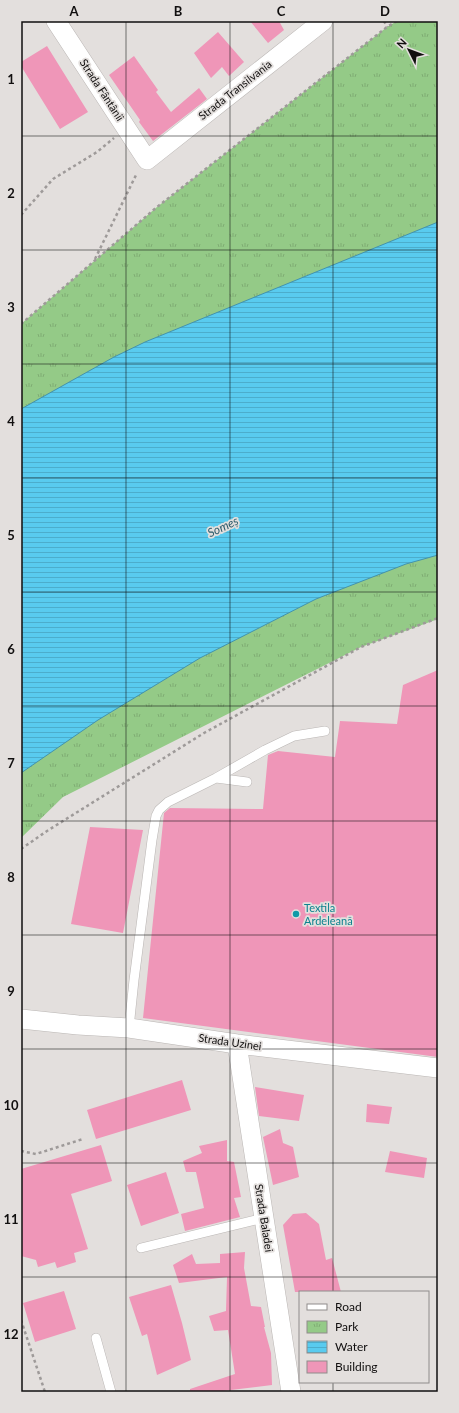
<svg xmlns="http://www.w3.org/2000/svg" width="459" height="1413" viewBox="0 0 459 1413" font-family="Lato,sans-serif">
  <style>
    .park { fill: url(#park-tufts) }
    .water { fill: url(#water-rules); stroke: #4393ac }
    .building { fill: #ef96b8 }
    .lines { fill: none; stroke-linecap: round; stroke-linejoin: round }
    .lane-casing { stroke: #bab6b4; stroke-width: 10 }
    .street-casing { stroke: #bab6b4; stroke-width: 20 }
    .path { stroke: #9e9a99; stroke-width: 2.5; stroke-dasharray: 3 3; stroke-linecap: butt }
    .lane { stroke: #fff; stroke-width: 9 }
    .street { stroke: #fff; stroke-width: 19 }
    .grid { fill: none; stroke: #110f0f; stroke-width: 1; stroke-opacity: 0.55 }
    .culture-dot { fill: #0f9aa8; stroke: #e3dfdd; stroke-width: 1.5 }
    .labels { text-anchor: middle; stroke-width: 3.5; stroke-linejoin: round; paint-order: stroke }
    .street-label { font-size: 11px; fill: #110f0f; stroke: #e3dfdd }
    .culture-label { font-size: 11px; fill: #0d838f; stroke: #e3dfdd; text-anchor: start }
    .water-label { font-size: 12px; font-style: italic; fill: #2c5b6b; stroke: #e3dfdd }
    .neatline { fill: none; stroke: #110f0f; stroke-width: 1.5 }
    .grid-label { font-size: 13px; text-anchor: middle; font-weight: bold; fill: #110f0f }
  </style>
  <defs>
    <pattern id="park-tufts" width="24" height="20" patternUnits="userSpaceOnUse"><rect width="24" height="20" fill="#94ca87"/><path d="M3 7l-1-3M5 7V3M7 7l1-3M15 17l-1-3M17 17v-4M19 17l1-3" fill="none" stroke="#7fac73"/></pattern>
    <pattern id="water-rules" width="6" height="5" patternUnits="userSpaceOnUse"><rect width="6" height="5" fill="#59cbef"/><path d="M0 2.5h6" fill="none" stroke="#4cadcc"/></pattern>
  </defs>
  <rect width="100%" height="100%" fill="#e3dfdd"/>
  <!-- park -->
  <path class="park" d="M397 21H438V619L361 647 63 797 21 838V324L157 207 387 27Z"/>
  <!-- water -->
  <path class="water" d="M438 222V555L406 564 316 599 200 658 98 720 21 773V409L114 357 145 342Z"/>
  <!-- building -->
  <path class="building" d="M250 21H279L284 30 268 43Z
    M218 32 244 62 229 76 222 67 211 78 194 53Z
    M47 46 88 112 60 129 21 66V62Z
    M134 56 158 90 156 92 171 112 199 88 207 99 153 141 139 122 140 120 109 75Z
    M438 670V1057L143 1018 164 813 170 808 263 809 268 755 278 751 335 757 340 721 397 724 403 685Z
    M90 827 143 830 123 933 71 924Z
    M182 1080 191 1110 96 1139 87 1110Z
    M255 1087 304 1095 299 1121 259 1116Z
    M367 1104 392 1107 389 1124 366 1122Z
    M280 1129 283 1143 293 1147 299 1177 273 1185 263 1137Z
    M227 1140V1161L234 1162 241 1197 234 1198 240 1217 185 1231 181 1214 204 1208 196 1172H186L183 1161 202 1153 199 1146Z
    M101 1145 112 1181 71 1194 88 1249 74 1253 76 1262 57 1268 55 1262 38 1267 36 1260 21 1256V1169Z
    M390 1151 427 1158 424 1178 385 1172Z
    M166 1172 179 1213 141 1226 127 1185Z
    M306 1213 319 1224 326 1260 332 1258 341 1292H295L283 1225 293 1214Z
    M245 1252 244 1268 251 1306 261 1307 265 1327H264L271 1353 272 1385 214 1392H190V1389L235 1374 228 1330 214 1331 209 1316 226 1311 227 1277 179 1283 173 1265 192 1254 196 1264 220 1263V1254Z
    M171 1285 182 1323 191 1360 157 1375 147 1334 142 1336 129 1297Z
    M64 1291 76 1329 35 1342 23 1303Z"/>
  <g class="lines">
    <!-- lane casing -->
    <g class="lane-casing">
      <path id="lane" d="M216 778 265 750 294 736 325 731
        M129 1028 134 980 152 840 156 816 159 810 168 802 216 778 247 782
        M141 1248 264 1218
        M96 1338 111 1392"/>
    </g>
    <!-- street casing -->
    <g class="street-casing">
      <path id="street" d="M56 21 147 160 323 21
        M21 1019 78 1025 129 1028 237 1044 438 1068
        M237 1044 291 1392"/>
    </g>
    <!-- path -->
    <path class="path" d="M384 21 387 27
      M21 215 53 179 97 152 114 138
      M95 259 137 173
      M21 324 157 207 387 27 397 21
      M21 849 47 831 204 733 361 647 438 618
      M21 1151 36 1154 83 1139
      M21 1320 45 1392"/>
    <!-- lane -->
    <use href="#lane" class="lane"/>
    <!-- street -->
    <use href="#street" class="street"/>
  </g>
  <!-- grid -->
  <path class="grid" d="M126 21V1392M230 21V1392M333 21V1292M21 136H438M21 250H438M21 364H438M21 478H438M21 592H438M21 706H438M21 821H438M21 935H438M21 1049H438M21 1163H438M21 1277H438M333 1382V1392"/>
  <!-- markers -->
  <circle class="culture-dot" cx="296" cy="914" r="4"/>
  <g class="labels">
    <!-- street labels -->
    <g class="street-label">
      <text transform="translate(102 90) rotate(57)" y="4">Strada Fântânii</text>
      <text transform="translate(235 90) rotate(-38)" y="4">Strada Transilvania</text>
      <text transform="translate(230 1042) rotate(8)" y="4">Strada Uzinei</text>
      <text transform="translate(264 1218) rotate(81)" y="4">Strada Baladei</text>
    </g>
    <!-- culture labels -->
    <g class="culture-label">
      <text x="304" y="912">Textila<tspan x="304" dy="13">Ardeleană</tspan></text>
    </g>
    <!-- water labels -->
    <g class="water-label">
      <text transform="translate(223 527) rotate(-25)" y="4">Someș</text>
    </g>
  </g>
  <!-- border -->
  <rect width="459" height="1413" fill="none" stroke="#e3dfdd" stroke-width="44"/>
  <!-- legend -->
  <rect x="299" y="1291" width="130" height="92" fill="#e3dfdd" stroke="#8f8c8b"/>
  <rect x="307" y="1304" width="20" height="6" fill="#ffffff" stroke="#8f8c8b"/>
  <text x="335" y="1311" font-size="12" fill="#110f0f">Road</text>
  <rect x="307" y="1321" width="20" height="12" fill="url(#park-tufts)" stroke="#8f8c8b"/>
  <text x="335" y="1331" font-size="12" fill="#110f0f">Park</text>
  <rect x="307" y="1341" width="20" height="12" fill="url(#water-rules)" stroke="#8f8c8b"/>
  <text x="335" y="1351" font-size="12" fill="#110f0f">Water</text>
  <rect x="307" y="1361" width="20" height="12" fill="#ef96b8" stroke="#8f8c8b"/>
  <text x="335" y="1371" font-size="12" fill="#110f0f">Building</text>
  <!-- north arrow -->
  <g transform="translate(409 50) rotate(312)" stroke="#e3dfdd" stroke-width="3" paint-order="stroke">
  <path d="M0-3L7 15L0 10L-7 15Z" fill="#110f0f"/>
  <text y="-6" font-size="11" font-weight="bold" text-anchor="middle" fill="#110f0f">N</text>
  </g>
  <rect x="22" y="22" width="415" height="1369" class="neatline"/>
  <g class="grid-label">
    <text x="74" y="16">A</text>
    <text x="178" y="16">B</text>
    <text x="281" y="16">C</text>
    <text x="385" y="16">D</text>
    <text x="11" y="84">1</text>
    <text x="11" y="198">2</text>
    <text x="11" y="312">3</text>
    <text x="11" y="426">4</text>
    <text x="11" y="540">5</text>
    <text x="11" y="654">6</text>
    <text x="11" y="768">7</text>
    <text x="11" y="882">8</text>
    <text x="11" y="996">9</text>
    <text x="11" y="1110">10</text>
    <text x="11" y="1224">11</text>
    <text x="11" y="1339">12</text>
  </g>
</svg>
